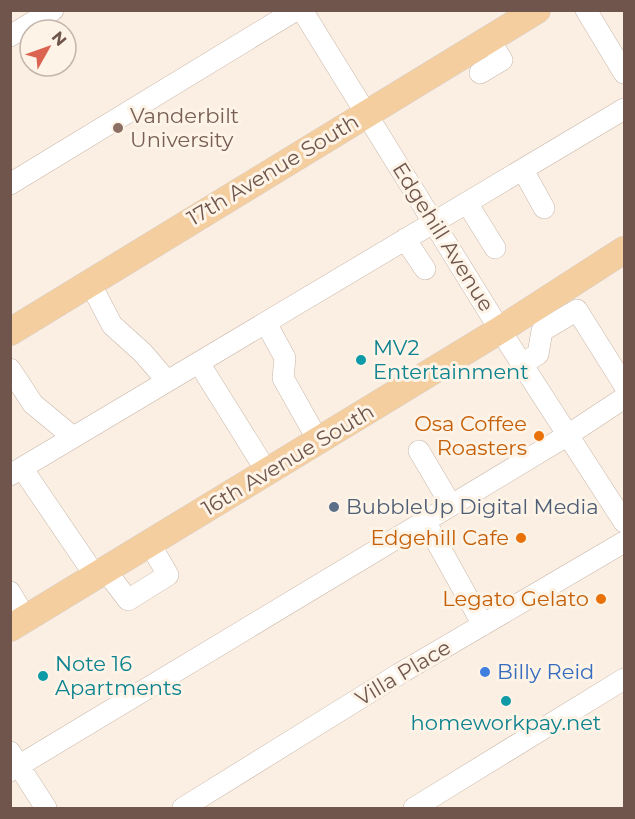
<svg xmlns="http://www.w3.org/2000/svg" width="635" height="819" viewBox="0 0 635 819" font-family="Montserrat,sans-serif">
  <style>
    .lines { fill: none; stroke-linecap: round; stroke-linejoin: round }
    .minor-casing { stroke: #c9b6aa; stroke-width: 22 }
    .major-casing { stroke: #d7cfcd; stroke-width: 28 }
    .minor { stroke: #fff; stroke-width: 21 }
    .major { stroke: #f4ce9f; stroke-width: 27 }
    .education-dot { fill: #8d6e63; stroke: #fdf3e7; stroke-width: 2 }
    .culture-dot { fill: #0f9aa8; stroke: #fdf3e7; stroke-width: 2 }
    .food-dot { fill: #e8710a; stroke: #fdf3e7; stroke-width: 2 }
    .service-dot { fill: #5c6f8a; stroke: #fdf3e7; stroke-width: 2 }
    .shop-dot { fill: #3f7fe0; stroke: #fdf3e7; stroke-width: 2 }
    .labels { text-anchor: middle; stroke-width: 6; stroke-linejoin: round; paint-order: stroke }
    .education-label { font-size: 21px; fill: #785e54; stroke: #fdf3e7; text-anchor: start }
    .street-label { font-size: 21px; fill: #6f554b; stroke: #fdf3e7 }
    .culture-label { font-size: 21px; fill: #0d838f; stroke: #fdf3e7; text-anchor: start }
    .food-label { font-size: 21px; fill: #c56008; stroke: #fdf3e7; text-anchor: end }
    .service-label { font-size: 21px; fill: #4e5e75; stroke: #fdf3e7; text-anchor: start }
    .shop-label { font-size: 21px; fill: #366cbe; stroke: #fdf3e7; text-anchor: start }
  </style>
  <rect width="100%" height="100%" fill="#faefe2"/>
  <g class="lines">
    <!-- minor casing -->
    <g class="minor-casing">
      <path id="minor" d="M302 10 500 330 624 522
        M586 10 624 73
        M10 36 53 10
        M480 73 502 60 489 39
        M523 170 544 208
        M10 184 296 10
        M467 203 495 248
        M405 239 425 269
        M90 283 112 325 143 353 167 381
        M266 323 285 358 283 378 319 442
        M199 363 267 472
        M522 364 538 354 542 331 577 310 624 385
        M10 369 33 404 73 437
        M419 451 451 505
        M22 468 96 577
        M10 475 624 109
        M425 521 483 625
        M106 571 128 600 168 575 150 544
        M10 592 26 619
        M10 752 46 808
        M10 771 568 435 624 398
        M183 808 399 674 624 542
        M414 808 624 679"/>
    </g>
    <!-- major casing -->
    <g class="major-casing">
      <path id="major" d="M10 332 537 10
        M10 628 500 330 624 250"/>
    </g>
    <!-- minor -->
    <use href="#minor" class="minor"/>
    <!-- major -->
    <use href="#major" class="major"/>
  </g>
  <!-- markers -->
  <circle class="education-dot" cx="118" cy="128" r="6"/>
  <g class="culture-dot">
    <circle cx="361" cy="360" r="6"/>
    <circle cx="43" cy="676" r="6"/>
    <circle cx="506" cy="701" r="6"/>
  </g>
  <g class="food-dot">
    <circle cx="539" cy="436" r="6"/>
    <circle cx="521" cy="538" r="6"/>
    <circle cx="601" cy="599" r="6"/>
  </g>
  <circle class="service-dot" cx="334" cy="507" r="6"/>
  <circle class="shop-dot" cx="485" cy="672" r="6"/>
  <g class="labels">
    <!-- education labels -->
    <g class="education-label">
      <text x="130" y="123">Vanderbilt<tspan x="130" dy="24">University</tspan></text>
    </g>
    <!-- street labels -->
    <g class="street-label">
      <text transform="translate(273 170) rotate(-31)" y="7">17th Avenue South</text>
      <text transform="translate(443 237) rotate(58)" y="7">Edgehill Avenue</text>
      <text transform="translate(288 460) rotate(-31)" y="7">16th Avenue South</text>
      <text transform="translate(403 673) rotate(-31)" y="7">Villa Place</text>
    </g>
    <!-- culture labels -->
    <g class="culture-label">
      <text x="373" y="355">MV2<tspan x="373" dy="24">Entertainment</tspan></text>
      <text x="55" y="671">Note 16<tspan x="55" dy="24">Apartments</tspan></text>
      <text x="506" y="730" text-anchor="middle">homeworkpay.net</text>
    </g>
    <!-- food labels -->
    <g class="food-label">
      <text x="527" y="431">Osa Coffee<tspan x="527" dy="24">Roasters</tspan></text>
      <text x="509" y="545">Edgehill Cafe</text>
      <text x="589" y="606">Legato Gelato</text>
    </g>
    <!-- service labels -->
    <g class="service-label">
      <text x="346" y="514">BubbleUp Digital Media</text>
    </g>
    <!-- shop labels -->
    <g class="shop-label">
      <text x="497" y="679">Billy Reid</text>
    </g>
  </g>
  <!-- border -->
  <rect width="635" height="819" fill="none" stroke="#6f554b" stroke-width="24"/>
  <!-- north arrow -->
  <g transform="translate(48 48) rotate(50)"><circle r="28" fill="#fdf3e7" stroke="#c4b4a9" stroke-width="1.5"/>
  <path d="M0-4.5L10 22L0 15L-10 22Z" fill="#db6450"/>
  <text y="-9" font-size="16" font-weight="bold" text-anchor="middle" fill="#6f554b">N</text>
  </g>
</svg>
